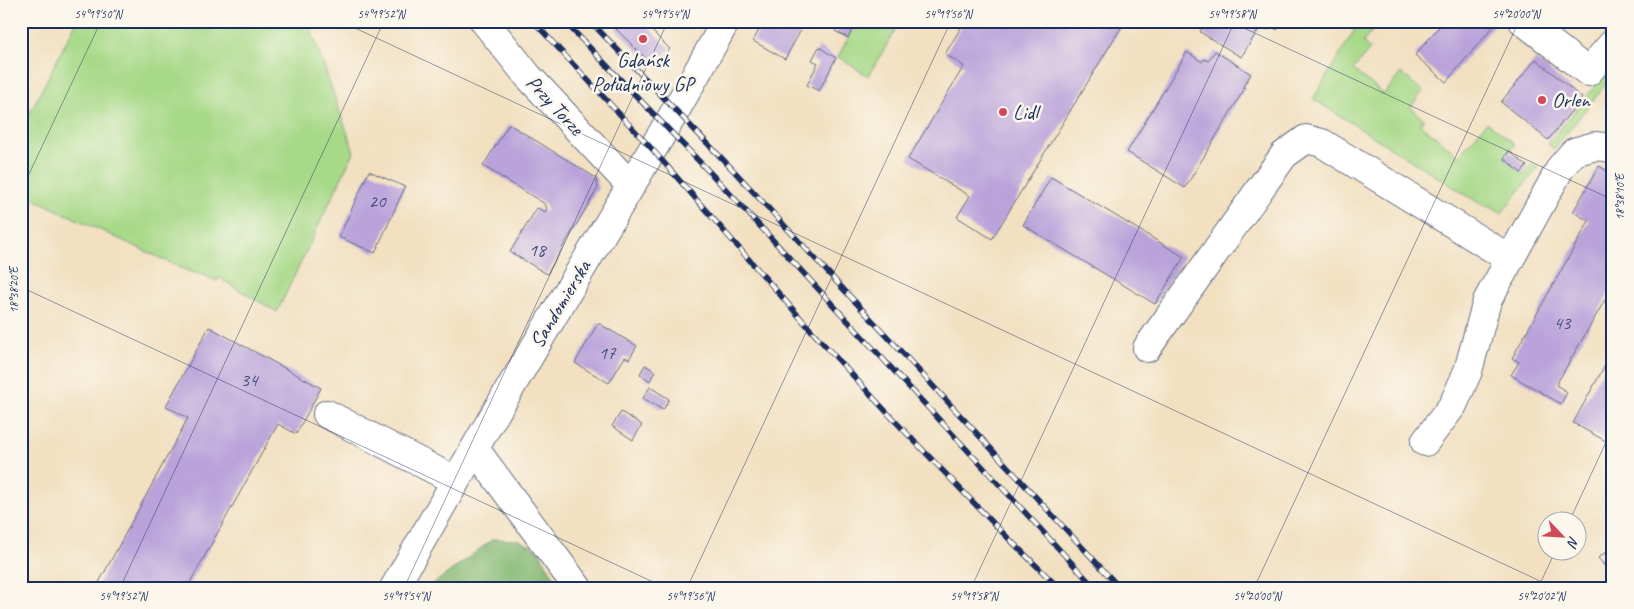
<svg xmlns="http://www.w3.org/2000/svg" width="1634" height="609" viewBox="0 0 1634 609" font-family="Caveat,sans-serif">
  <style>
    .green { fill: #a7d988; stroke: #618473 }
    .forest { fill: #85b974; stroke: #507469 }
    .building { fill: #b9a3da }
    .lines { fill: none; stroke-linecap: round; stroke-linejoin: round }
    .minor-casing { stroke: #666d81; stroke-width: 30 }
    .minor { stroke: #fff; stroke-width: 28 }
    .rail-casing { stroke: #1b2f5e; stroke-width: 5.5 }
    .rail { stroke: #fbf7ec; stroke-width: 4; stroke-dasharray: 11; stroke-linecap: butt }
    .ticks { fill: none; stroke: #1b2f5e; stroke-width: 1; stroke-opacity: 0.45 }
    .poi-dot { fill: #d1495b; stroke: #fbf7ec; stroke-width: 2 }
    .labels { text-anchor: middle; stroke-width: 5; stroke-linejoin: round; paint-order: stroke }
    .number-label { font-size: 19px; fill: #424c7d }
    .poi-label { font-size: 21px; fill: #1b2f5e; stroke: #fbf7ec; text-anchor: start }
    .street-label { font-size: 21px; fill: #1b2f5e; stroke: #fbf7ec }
    .neatline { fill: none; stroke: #1b2f5e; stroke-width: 2 }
    .ticks-label { font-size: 12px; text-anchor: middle; fill: #1b2f5e }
  </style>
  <rect width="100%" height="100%" fill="#fbf7ec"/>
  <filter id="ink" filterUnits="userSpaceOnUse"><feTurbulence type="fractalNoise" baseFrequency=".02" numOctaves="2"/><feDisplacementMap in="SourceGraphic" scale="10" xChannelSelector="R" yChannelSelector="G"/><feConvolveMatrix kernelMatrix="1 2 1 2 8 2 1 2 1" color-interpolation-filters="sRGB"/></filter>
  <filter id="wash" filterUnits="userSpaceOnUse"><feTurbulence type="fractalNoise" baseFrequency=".0096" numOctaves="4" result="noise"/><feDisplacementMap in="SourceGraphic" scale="20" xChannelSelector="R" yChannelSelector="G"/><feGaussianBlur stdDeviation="1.12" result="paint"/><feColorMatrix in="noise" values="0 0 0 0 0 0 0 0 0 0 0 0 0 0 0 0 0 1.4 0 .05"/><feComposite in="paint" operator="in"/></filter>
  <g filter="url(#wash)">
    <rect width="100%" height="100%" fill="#f2e0c1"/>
    <!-- green -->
    <path class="green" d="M77 21H308L354 152 277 312 219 278 217 281 203 275 190 272 21 193V130Z
      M857 21H901L868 76 838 57Z
      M1360 21H1380L1363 42 1370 49 1353 70 1384 94 1401 73 1423 91 1410 108 1424 119 1420 124 1459 156 1487 122 1515 144 1504 158 1523 174 1532 164 1538 168 1501 214 1493 208 1482 205 1313 99Z
      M1613 64V75L1554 149 1548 144Z"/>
    <!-- forest -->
    <path class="forest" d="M493 539 519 540 538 550 558 584V588H428Z"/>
    <g id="blocks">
      <!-- building -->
      <path class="building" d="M625 21H654L648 27 670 49 653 66 616 29Z
        M764 21H806L785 59 753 41Z
        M840 21H857L848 38 835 31Z
        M965 21H1125L992 239 957 217 970 196 908 159 964 66 945 54Z
        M1207 21H1282L1277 30 1270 25 1267 30 1261 26 1241 57 1200 32Z
        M1444 21H1498L1446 82 1415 55Z
        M819 47 836 58 819 91 807 85 818 63 812 60Z
        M1215 51 1251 74 1243 87 1245 88 1185 188 1127 152 1187 52 1202 62 1204 59 1208 61Z
        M1536 59 1582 98 1548 140 1501 102Z
        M509 124 596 178 598 188 547 274 510 252 537 208 545 212 547 209 545 204 483 166Z
        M1509 151 1527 166 1521 173 1504 158Z
        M1599 166 1613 174V286L1556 385 1567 392 1561 404 1511 375 1519 362 1512 358 1589 221 1573 212Z
        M369 171 405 187 375 253 339 237Z
        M1051 177 1184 257 1155 304 1023 225Z
        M598 323 637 346 629 359 625 357 609 383 575 363Z
        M209 327 321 388 296 434 278 424 187 588H96L188 418 166 406Z
        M1613 351V445L1573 423Z
        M645 365 655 371 650 381 640 374Z
        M650 387 669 399 663 410 643 398Z
        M621 412 642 425 633 440 612 426Z
        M1613 547V576L1598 558Z"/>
    </g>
  </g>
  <g filter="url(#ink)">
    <use href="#blocks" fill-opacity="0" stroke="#666d81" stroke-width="1"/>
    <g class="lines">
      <!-- minor casing -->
      <g class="minor-casing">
        <path id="minor" d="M484 21 528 76 630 185
          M1523 21 1588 72 1613 43
          M1147 348 1284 155 1306 139 1322 143 1510 259
          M327 414 456 481
          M1425 442 1453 405 1468 371 1487 301 1561 167 1574 152 1595 146 1613 148
          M475 449 578 588
          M394 588 487 427 676 110 726 21"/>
      </g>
      <!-- minor -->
      <use href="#minor" class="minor"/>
      <!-- rail casing -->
      <g class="rail-casing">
        <path id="rail" d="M533 21 652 149 818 338 894 420 999 529 1059 588
          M564 21 721 184 1095 588
          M590 21 734 171 1120 588"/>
      </g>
      <!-- rail -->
      <use href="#rail" class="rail"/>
    </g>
  </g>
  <!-- ticks -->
  <path class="ticks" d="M340 21 1555 588M1229 21 1613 200M21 191 101 21M21 287 666 588M1569 522 1613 427M120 588 384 21M404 588 668 21M687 588 951 21M971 588 1235 21M1254 588 1519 21M1538 588 1555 552"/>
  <!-- markers -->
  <g class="poi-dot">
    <circle cx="643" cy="39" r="5"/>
    <circle cx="1542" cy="100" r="5"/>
    <circle cx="1003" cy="112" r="5"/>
  </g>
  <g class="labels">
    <!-- number labels -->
    <g class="number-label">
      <text x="377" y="207">20</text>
      <text x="537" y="256">18</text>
      <text x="1562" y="329">43</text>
      <text x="607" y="359">17</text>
      <text x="249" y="386">34</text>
    </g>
    <!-- poi labels -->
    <g class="poi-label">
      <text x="643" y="67" text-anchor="middle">Gdańsk<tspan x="643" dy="24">Południowy GP</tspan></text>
      <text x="1552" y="107">Orlen</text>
      <text x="1013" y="119">Lidl</text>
    </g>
    <!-- street labels -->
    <g class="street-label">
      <text transform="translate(555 105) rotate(47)" y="7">Przy Torze</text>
      <text transform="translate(560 304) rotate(-59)" y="7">Sandomierska</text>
    </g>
  </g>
  <!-- margin -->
  <rect width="1634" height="609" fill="none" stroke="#fbf7ec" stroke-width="55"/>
  <!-- north arrow -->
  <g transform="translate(1562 536) rotate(115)"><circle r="24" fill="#fbf7ec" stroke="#a1a7b3"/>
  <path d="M0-4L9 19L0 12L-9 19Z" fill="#d1495b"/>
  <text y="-8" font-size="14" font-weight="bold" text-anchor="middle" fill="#1b2f5e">N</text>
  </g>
  <rect x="28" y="28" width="1578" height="554" class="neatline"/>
  <g class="ticks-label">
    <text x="98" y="18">54°19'50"N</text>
    <text x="381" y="18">54°19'52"N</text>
    <text x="665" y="18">54°19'54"N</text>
    <text x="948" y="18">54°19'56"N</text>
    <text x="1232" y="18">54°19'58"N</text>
    <text x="1516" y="18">54°20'00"N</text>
    <text transform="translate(1620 197) rotate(-90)" y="4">18°38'10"E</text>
    <text transform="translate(14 290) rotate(-90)" y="4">18°38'20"E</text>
    <text x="123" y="600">54°19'52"N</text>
    <text x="406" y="600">54°19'54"N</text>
    <text x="690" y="600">54°19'56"N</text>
    <text x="974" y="600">54°19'58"N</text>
    <text x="1257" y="600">54°20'00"N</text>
    <text x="1541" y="600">54°20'02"N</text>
  </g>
</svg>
